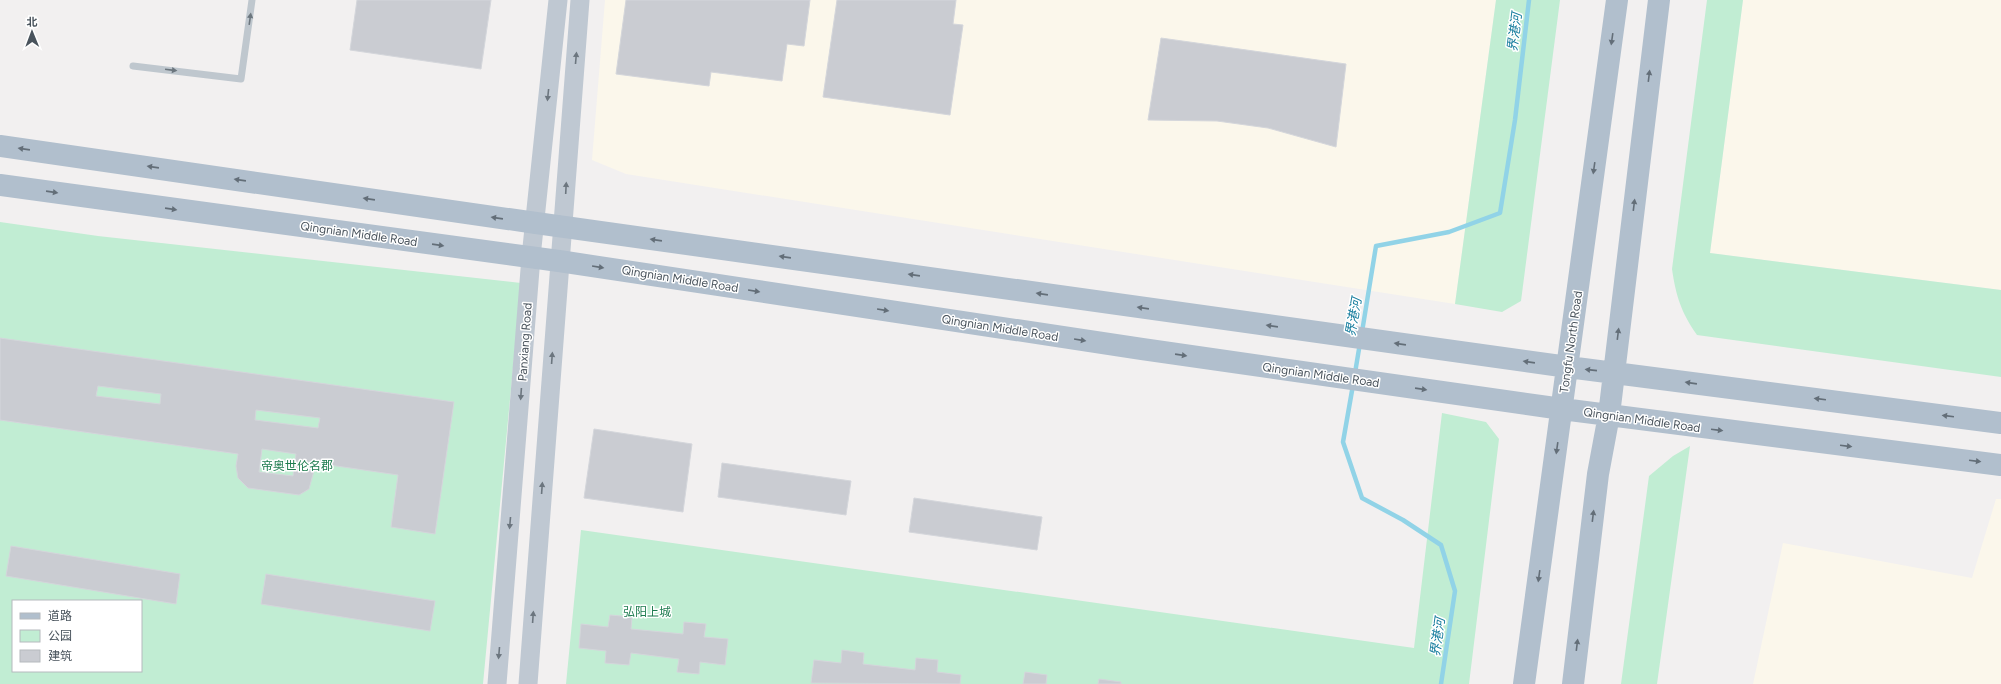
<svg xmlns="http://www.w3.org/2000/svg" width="2001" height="684" viewBox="0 0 2001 684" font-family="Figtree,'Noto Sans SC',sans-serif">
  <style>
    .commercial { fill: #fbf7eb }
    .green { fill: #c1edd3; fill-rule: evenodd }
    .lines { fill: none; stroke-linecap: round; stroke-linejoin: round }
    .stream { stroke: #91d3e7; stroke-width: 4.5 }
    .building { fill: #caccd2; stroke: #d4d6db; fill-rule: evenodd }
    .lane { stroke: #bfc7ce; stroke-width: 7 }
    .secondary { stroke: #bfc8d2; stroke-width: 19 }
    .primary { stroke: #b1bfcd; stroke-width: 22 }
    .oneway { fill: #6c767e }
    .oneway2 { fill: #636e78 }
    .oneway3 { fill: #6c767f }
    .labels { text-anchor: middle; stroke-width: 3; stroke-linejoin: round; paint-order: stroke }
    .street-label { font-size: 12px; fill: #49535c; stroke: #fff }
    .park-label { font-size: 12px; fill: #1d7b4e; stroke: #fff }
    .water-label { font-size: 13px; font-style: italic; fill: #147c9d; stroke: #fff }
  </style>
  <rect width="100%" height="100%" fill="#f2f0f0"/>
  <!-- commercial -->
  <path class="commercial" d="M605 0H1496L1455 304 626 174 592 160Z
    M1743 0H2001V290L1710 253Z
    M1996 499H2001V684H1753L1783 543 1972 578Z"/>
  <!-- green -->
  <path class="green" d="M1496 0H1560L1521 301 1502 312 1455 304Z
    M1707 0H1743L1710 253 2001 290V377L1697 335C1681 312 1676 296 1672 269Z
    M0 222 98 236 521 283 483 684H0ZM13 601H141V671H13Z
    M1442 413 1486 422 1499 439 1469 684H566L581 530 1414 648Z
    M1690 446 1657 684H1621L1649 476 1673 456Z"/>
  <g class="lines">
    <!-- stream -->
    <path class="stream" d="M1362 332 1376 246 1449 232 1500 213 1515 120 1529 0
      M1355 373 1360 343
      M1353 385 1343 442 1362 498 1403 520 1441 545 1455 591 1441 684"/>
  </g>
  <!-- building -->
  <path class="building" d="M357 0H491L481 69 350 50Z
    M626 0H810L804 46 787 44 782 81 711 72 709 86 616 74Z
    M837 0H956L953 24 963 25 950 115 823 97Z
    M1161 38 1346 64 1336 147 1268 128 1217 121 1148 120Z
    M0 338 454 402 435 534 391 527 398 475 316 463 309 489 299 495 248 488 238 478 236 466 238 454 0 420ZM98 386 161 394 160 404 96 396ZM256 410 320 418 318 428 255 420ZM262 449 296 454 293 476 259 472Z
    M594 429 692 444 683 512 584 498Z
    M722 463 851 481 846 515 718 497Z
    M914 498 1042 517 1037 550 909 532Z
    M11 546 180 574 176 604 6 576Z
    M266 574 435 601 430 631 261 604Z
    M610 615 632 617 631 629 683 634 684 622 706 624 704 637 728 639 725 665 700 662 699 674 677 672 679 659 631 653 629 665 605 663 606 651 579 648 581 624 608 627Z
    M842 650 864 653 863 664 915 670 916 658 938 660 937 672 961 675 960 684 811 683 814 660 841 663Z
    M1025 672 1047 675 1046 684H1023Z
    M1099 679 1121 682V684H1098Z"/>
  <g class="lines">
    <!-- lane -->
    <path class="lane" d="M133 66 241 79 252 0"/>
    <!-- secondary -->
    <path class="secondary" d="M497 684 531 257 558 0
      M528 684 580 0"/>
    <!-- primary -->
    <path class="primary" d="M0 146 536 223 1568 367 2001 423
      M0 185 559 261 1142 349 1562 409 2001 465
      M1524 684 1617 0
      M1573 684 1598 474 1609 415 1659 0"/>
  </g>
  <!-- one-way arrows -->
  <defs><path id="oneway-solid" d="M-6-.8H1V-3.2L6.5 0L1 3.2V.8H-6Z"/></defs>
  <g class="oneway">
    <use href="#oneway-solid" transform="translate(250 19) rotate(-82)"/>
    <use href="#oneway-solid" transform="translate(171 70) rotate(7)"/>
  </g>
  <g class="oneway2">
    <use href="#oneway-solid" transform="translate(1612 39) rotate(98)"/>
    <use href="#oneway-solid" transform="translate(1649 76) rotate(-83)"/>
    <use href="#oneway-solid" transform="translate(24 149) rotate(-172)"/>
    <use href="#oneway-solid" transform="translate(153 167) rotate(-172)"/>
    <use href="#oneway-solid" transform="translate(1594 168) rotate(98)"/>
    <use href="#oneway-solid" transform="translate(240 180) rotate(-172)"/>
    <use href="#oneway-solid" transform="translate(52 192) rotate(8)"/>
    <use href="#oneway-solid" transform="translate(369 199) rotate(-172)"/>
    <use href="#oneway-solid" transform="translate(1634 205) rotate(-83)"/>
    <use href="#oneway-solid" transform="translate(171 209) rotate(8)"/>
    <use href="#oneway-solid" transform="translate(497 218) rotate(-172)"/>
    <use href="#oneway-solid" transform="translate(656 240) rotate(-172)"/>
    <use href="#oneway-solid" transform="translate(438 245) rotate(8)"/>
    <use href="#oneway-solid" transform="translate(785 257) rotate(-172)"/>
    <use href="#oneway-solid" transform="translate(598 267) rotate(9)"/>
    <use href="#oneway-solid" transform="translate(914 275) rotate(-172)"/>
    <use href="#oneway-solid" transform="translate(754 291) rotate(9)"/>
    <use href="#oneway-solid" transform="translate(1042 294) rotate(-172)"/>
    <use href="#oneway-solid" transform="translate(1143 308) rotate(-172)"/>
    <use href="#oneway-solid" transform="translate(883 310) rotate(9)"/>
    <use href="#oneway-solid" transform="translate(1272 326) rotate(-172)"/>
    <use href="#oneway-solid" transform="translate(1618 334) rotate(-83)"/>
    <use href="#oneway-solid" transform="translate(1080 340) rotate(9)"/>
    <use href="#oneway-solid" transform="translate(1400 344) rotate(-172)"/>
    <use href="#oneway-solid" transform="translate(1181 355) rotate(8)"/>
    <use href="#oneway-solid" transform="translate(1529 362) rotate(-172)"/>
    <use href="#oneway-solid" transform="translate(1591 370) rotate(-174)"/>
    <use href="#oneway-solid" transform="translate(1691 383) rotate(-172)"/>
    <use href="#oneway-solid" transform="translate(1421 389) rotate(8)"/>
    <use href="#oneway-solid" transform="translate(1820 399) rotate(-173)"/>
    <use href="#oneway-solid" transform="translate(1948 416) rotate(-173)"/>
    <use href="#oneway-solid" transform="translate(1717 430) rotate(7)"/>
    <use href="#oneway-solid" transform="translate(1846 446) rotate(7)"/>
    <use href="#oneway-solid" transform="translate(1557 448) rotate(98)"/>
    <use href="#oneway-solid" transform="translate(1975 461) rotate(7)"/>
    <use href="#oneway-solid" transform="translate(1593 516) rotate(-83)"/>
    <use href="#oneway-solid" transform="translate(1539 576) rotate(98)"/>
    <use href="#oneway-solid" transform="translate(1577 645) rotate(-83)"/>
  </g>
  <g class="oneway3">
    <use href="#oneway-solid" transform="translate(576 58) rotate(-85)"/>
    <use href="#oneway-solid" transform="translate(548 95) rotate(96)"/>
    <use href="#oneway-solid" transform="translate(566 188) rotate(-87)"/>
    <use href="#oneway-solid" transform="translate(552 358) rotate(-86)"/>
    <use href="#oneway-solid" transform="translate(521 394) rotate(94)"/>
    <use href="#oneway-solid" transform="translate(542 488) rotate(-86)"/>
    <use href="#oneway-solid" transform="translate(510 523) rotate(95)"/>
    <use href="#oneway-solid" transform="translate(533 617) rotate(-86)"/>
    <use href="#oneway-solid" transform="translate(499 653) rotate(95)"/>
  </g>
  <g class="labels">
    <!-- street labels -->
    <g class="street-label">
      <text transform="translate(359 234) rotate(8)" y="4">Qingnian Middle Road</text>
      <text transform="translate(680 279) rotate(9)" y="4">Qingnian Middle Road</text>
      <text transform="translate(1000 328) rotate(9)" y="4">Qingnian Middle Road</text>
      <text transform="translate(525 342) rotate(-86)" y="4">Panxiang Road</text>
      <text transform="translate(1571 342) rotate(-82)" y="4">Tongfu North Road</text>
      <text transform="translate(1321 375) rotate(8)" y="4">Qingnian Middle Road</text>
      <text transform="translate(1642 420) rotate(8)" y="4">Qingnian Middle Road</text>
    </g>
    <!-- park labels -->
    <g class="park-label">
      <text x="297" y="470">帝奥世伦名郡</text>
      <text x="647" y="616">弘阳上城</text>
    </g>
    <!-- water labels -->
    <g class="water-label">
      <text transform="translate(1514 32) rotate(-83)" y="5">界港河</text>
      <text transform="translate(1353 317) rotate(-80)" y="5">界港河</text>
      <text transform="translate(1437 637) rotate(-82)" y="5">界港河</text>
    </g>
  </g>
  <!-- legend -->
  <rect x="12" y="600" width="130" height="72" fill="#ffffff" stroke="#b6babe"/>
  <rect x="20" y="613" width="20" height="6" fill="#b1bfcd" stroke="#b6babe"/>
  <text x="48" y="620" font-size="12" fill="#49535c">道路</text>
  <rect x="20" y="630" width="20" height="12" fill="#c1edd3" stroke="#b6babe"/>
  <text x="48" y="640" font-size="12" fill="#49535c">公园</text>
  <rect x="20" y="650" width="20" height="12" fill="#caccd2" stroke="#b6babe"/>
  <text x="48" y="660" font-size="12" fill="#49535c">建筑</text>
  <!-- north arrow -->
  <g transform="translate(32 32) rotate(359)" stroke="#ffffff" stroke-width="3" paint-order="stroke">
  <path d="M0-3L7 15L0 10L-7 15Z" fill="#49535c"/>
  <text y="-6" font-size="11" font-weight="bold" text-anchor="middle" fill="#49535c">北</text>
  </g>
</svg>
